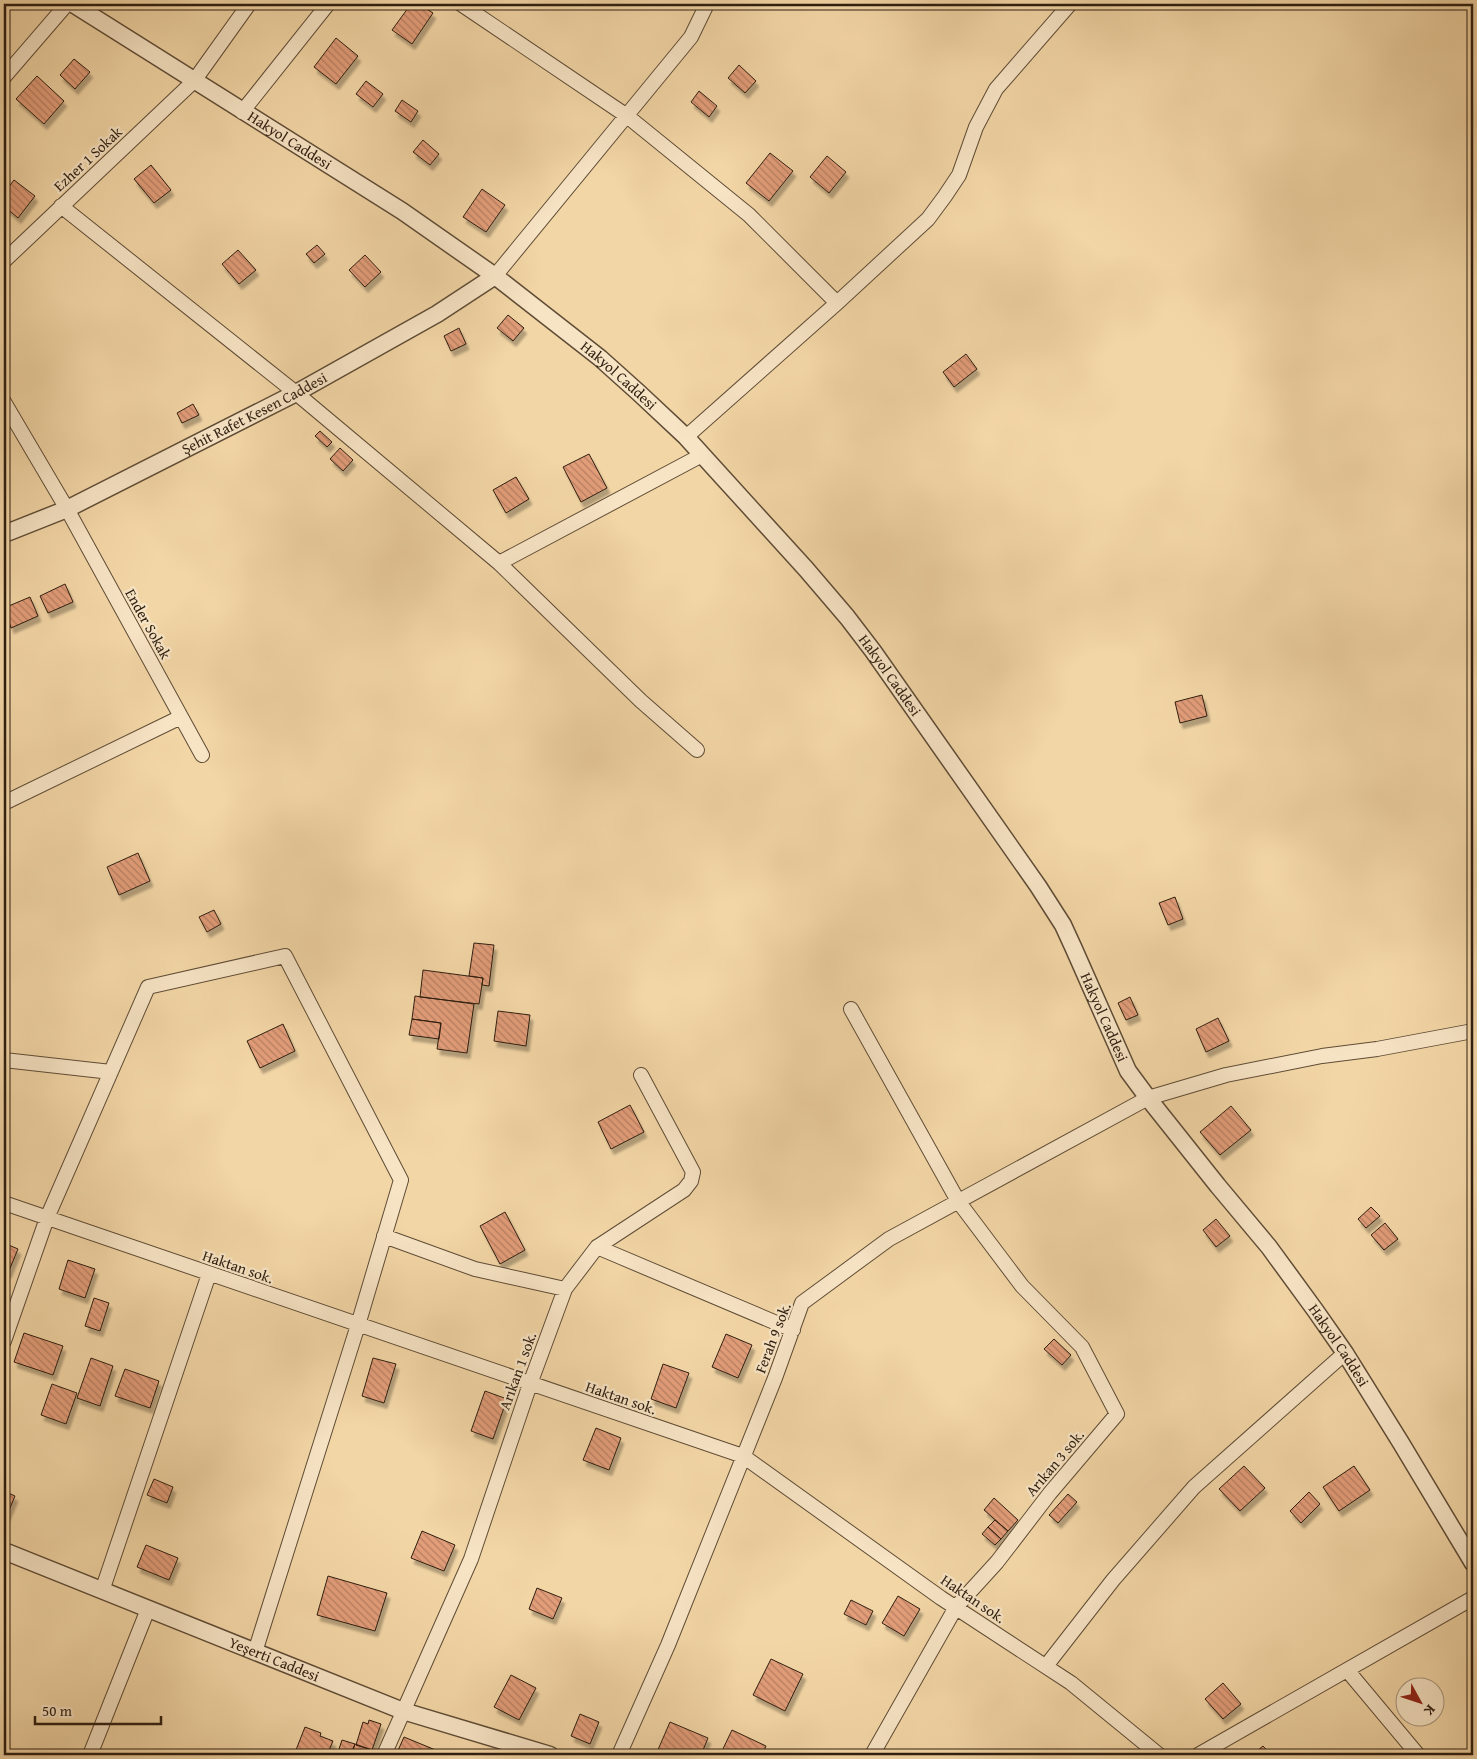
<svg xmlns="http://www.w3.org/2000/svg" width="1477" height="1759" viewBox="0 0 1477 1759" font-family="'Gentium Book Plus',serif">
  <style>
    .building { fill: url(#building-back-hatch); stroke: #2e1e10; filter: url(#shadow) }
    .lines { fill: none; stroke-linecap: round; stroke-linejoin: round }
    .minor-casing { stroke: #5f4c36; stroke-width: 16 }
    .tertiary-casing { stroke: #5f4c36; stroke-width: 19 }
    .minor { stroke: #f7e4c5; stroke-width: 14 }
    .tertiary { stroke: #f7e4c5; stroke-width: 16 }
    .labels { text-anchor: middle; stroke-width: 4.5; stroke-linejoin: round; paint-order: stroke }
    .street-label { font-size: 15px; fill: #2e1e10; stroke: #f7e4c5 }
  </style>
  <defs>
    <pattern id="building-back-hatch" width="6" height="6" patternUnits="userSpaceOnUse" patternTransform="scale(1.25)"><rect width="6" height="6" fill="#e29d79"/><path d="M-1 5l2 2M0 0l6 6M5-1l2 2" fill="none" stroke="#b87f62"/></pattern>
    <filter id="shadow"><feDropShadow dx="3" dy="5.5" stdDeviation="1" flood-color="#0004"/></filter>
  </defs>
  <rect width="100%" height="100%" fill="#f3d6a6"/>
  <filter id="stains"><feTurbulence type="fractalNoise" baseFrequency=".004" numOctaves="4"/><feColorMatrix values="0 0 0 0 .2 0 0 0 0 .09 0 0 0 0 .02 0 0 0 .5 -.17"/></filter>
  <radialGradient id="worn" r=".72"><stop offset=".6" stop-color="#630" stop-opacity="0"/><stop offset="1" stop-color="#630" stop-opacity=".3"/></radialGradient>
  <!-- building -->
  <path class="building" d="M411 4H419L433 13 412 44 392 30Z
    M336 38 358 56 336 84 314 67Z
    M74 59 90 72 75 89 60 75Z
    M739 65 756 81 745 93 728 78Z
    M37 76 64 101 44 124 16 99Z
    M366 81 383 94 373 107 356 94Z
    M699 91 717 106 709 117 691 102Z
    M402 100 418 111 411 122 395 111Z
    M423 140 439 154 430 165 413 152Z
    M770 153 793 171 769 201 746 183Z
    M827 156 846 172 829 193 810 177Z
    M151 165 171 190 154 203 134 179Z
    M14 180 35 196 18 218 4 206V193Z
    M482 189 505 205 486 232 463 217Z
    M317 245 325 254 314 263 306 254Z
    M238 250 256 270 239 284 222 264Z
    M365 255 381 272 365 287 349 270Z
    M508 315 524 328 513 341 497 328Z
    M459 328 466 344 451 351 444 336Z
    M966 354 977 369 954 387 943 372Z
    M193 404 199 415 182 423 177 413Z
    M320 431 332 442 327 447 315 436Z
    M340 448 353 460 343 471 330 459Z
    M589 454 607 488 581 502 563 467Z
    M516 477 529 499 506 513 493 490Z
    M65 584 73 602 48 613 40 596Z
    M30 597 38 616 11 628 4 608Z
    M1202 695 1207 716 1180 723 1175 702Z
    M138 853 150 881 119 895 107 867Z
    M1175 897 1183 919 1168 925 1159 903Z
    M214 910 221 924 207 932 199 917Z
    M474 943 494 945 489 986 482 985 483 978 469 976Z
    M423 970 483 978 479 1004 420 997Z
    M415 996 474 1004 467 1053 437 1049 441 1023 412 1019Z
    M1130 997 1138 1015 1126 1020 1118 1003Z
    M498 1011 530 1015 526 1046 494 1041Z
    M1218 1018 1229 1041 1206 1052 1196 1029Z
    M412 1019 441 1023 439 1039 409 1035Z
    M283 1024 295 1051 260 1068 247 1041Z
    M630 1105 644 1132 611 1149 598 1122Z
    M1231 1106 1251 1130 1220 1155 1200 1132Z
    M1371 1207 1380 1216 1366 1228 1358 1219Z
    M505 1212 525 1250 500 1264 480 1226Z
    M1216 1219 1230 1236 1216 1247 1203 1230Z
    M1385 1223 1398 1239 1384 1250 1371 1235Z
    M4 1243 18 1249 8 1273 4 1271Z
    M68 1260 95 1269 85 1298 59 1289Z
    M94 1298 109 1303 100 1331 85 1326Z
    M24 1333 63 1346 53 1375 14 1362Z
    M726 1334 752 1345 738 1378 712 1367Z
    M1054 1339 1071 1355 1062 1365 1044 1349Z
    M91 1358 113 1366 100 1406 77 1398Z
    M373 1358 396 1364 384 1403 362 1396Z
    M663 1364 689 1373 676 1408 651 1399Z
    M125 1369 159 1381 150 1408 115 1396Z
    M52 1384 77 1393 66 1424 41 1415Z
    M485 1391 507 1399 493 1439 471 1431Z
    M596 1428 621 1438 609 1470 583 1460Z
    M1244 1466 1265 1488 1240 1511 1219 1489Z
    M1354 1466 1370 1490 1339 1511 1323 1487Z
    M154 1479 173 1487 167 1503 147 1495Z
    M4 1491 15 1496 4 1522Z
    M1309 1492 1320 1504 1301 1523 1290 1511Z
    M1068 1494 1077 1502 1058 1523 1049 1515Z
    M994 1498 1018 1520 1008 1531 984 1510Z
    M995 1520 1008 1531 1001 1539 988 1527Z
    M988 1527 1001 1539 995 1545 982 1534Z
    M422 1531 455 1545 444 1571 411 1558Z
    M146 1545 178 1558 169 1580 137 1567Z
    M328 1576 387 1593 375 1631 317 1615Z
    M537 1588 562 1598 553 1619 529 1609Z
    M898 1596 920 1609 904 1636 882 1623Z
    M851 1600 873 1611 866 1625 844 1614Z
    M771 1659 803 1674 785 1711 753 1695Z
    M511 1675 536 1688 519 1720 494 1707Z
    M1223 1683 1241 1704 1223 1719 1205 1699Z
    M580 1714 599 1722 590 1744 571 1736Z
    M369 1720 381 1724 372 1750 356 1745 363 1722 368 1724Z
    M670 1722 708 1738 701 1755H664L657 1752Z
    M305 1727 321 1733 320 1736 333 1741 327 1755H294Z
    M732 1730 766 1746 762 1755H720Z
    M404 1737 438 1751 436 1755H396Z
    M342 1740 355 1744 351 1755H337Z
    M355 1744 372 1750 371 1755H351Z
    M1263 1746 1271 1755H1252Z"/>
  <g class="lines">
    <!-- minor casing -->
    <g class="minor-casing">
      <path id="minor" d="M461 4 627 116 749 215 837 303
        M4 77 67 4
        M242 112 328 4
        M61 206 296 393 499 563 702 455
        M4 261 194 81 249 4
        M495 276 691 37 707 4
        M4 402 67 509 202 755
        M686 437 837 303 928 219 945 196 959 175 976 127 996 89 1070 4
        M499 563 641 701 697 750
        M4 803 181 717
        M851 1009 958 1201 1022 1286 1082 1347 1117 1414 1050 1493 997 1562 956 1607 872 1755
        M4 1060 111 1072
        M4 1203 743 1456 941 1598 1071 1683 1159 1755
        M384 1236 475 1269 565 1289
        M597 1247 684 1190 691 1181 693 1172 641 1075
        M4 1341 47 1218 148 987 285 956 401 1180 358 1325 255 1652
        M102 1591 209 1274
        M1046 1666 1113 1580 1194 1487 1345 1353
        M1347 1670 1418 1755
        M90 1755 148 1609
        M384 1755 471 1559 530 1384 565 1289 597 1247 793 1330
        M619 1755 668 1645 775 1378 802 1303 889 1239 1148 1098 1226 1075 1322 1056 1377 1049 1473 1031
        M1198 1755 1473 1598"/>
    </g>
    <!-- tertiary casing -->
    <g class="tertiary-casing">
      <g id="tertiary">
        <path id="s1" d="M73 4 402 211 495 276 600 358 639 393 686 437 806 569 847 617 873 651 1038 886 1063 925 1074 949 1128 1071 1148 1098 1218 1186 1269 1247 1315 1310 1345 1353 1401 1443 1473 1563"/>
        <path id="s2" d="M4 534 67 509 296 393 437 314 495 276"/>
        <path id="s3" d="M4 1551 403 1711 550 1755"/>
      </g>
    </g>
    <!-- minor -->
    <use href="#minor" class="minor"/>
    <!-- tertiary -->
    <use href="#tertiary" class="tertiary"/>
  </g>
  <g class="labels">
    <!-- street labels -->
    <g class="street-label">
      <text dy="5" stroke="none"><textPath href="#s1" startOffset="256">Hakyol Caddesi</textPath></text>
      <text transform="translate(88 159) rotate(-43)" y="5">Ezher 1 Sokak</text>
      <text dy="5" stroke="none"><textPath href="#s1" startOffset="661">Hakyol Caddesi</textPath></text>
      <text dy="5" stroke="none"><textPath href="#s2" startOffset="278">Şehit Rafet Kesen Caddesi</textPath></text>
      <text transform="translate(148 624) rotate(61)" y="5">Ender Sokak</text>
      <text dy="5" stroke="none"><textPath href="#s1" startOffset="1066">Hakyol Caddesi</textPath></text>
      <text dy="5" stroke="none"><textPath href="#s1" startOffset="1471">Hakyol Caddesi</textPath></text>
      <text transform="translate(238 1267) rotate(19)" y="5">Haktan sok.</text>
      <text transform="translate(773 1338) rotate(-69)" y="5">Ferah 9 sok.</text>
      <text dy="5" stroke="none"><textPath href="#s1" startOffset="1876">Hakyol Caddesi</textPath></text>
      <text transform="translate(518 1371) rotate(-70)" y="5">Arıkan 1 sok.</text>
      <text transform="translate(621 1398) rotate(19)" y="5">Haktan sok.</text>
      <text transform="translate(1055 1463) rotate(-50)" y="5">Arıkan 3 sok.</text>
      <text transform="translate(973 1599) rotate(34)" y="5">Haktan sok.</text>
      <text dy="5" stroke="none"><textPath href="#s3" startOffset="291">Yeşerti Caddesi</textPath></text>
    </g>
  </g>
  <!-- margin -->
  <rect width="1477" height="1759" fill="none" stroke="#f3d6a6" stroke-width="20"/>
  <rect x="5" y="5" width="1467" height="1749" fill="none" stroke="#2e1e10" stroke-width="2.5"/>
  <rect x="10" y="10" width="1457" height="1739" fill="none" stroke="#2e1e10"/>
  <!-- north arrow -->
  <g transform="translate(1420 1702) rotate(130)"><circle r="24" fill="#f7e4c5" stroke="#a7957d"/>
  <path d="M0-4L9 19L0 12L-9 19Z" fill="#8f2418"/>
  <text y="-8" font-size="14" font-weight="bold" text-anchor="middle" fill="#2e1e10">K</text>
  </g>
  <!-- scale -->
  <path d="M35 1716v8h126v-8" fill="none" stroke="#2e1e10" stroke-width="2.5"/>
  <text x="42" y="1716" font-size="15" fill="#2e1e10" stroke="#f7e4c5" stroke-width="4" paint-order="stroke">50 m</text>
  <rect width="100%" height="100%" filter="url(#stains)"/>
  <rect width="100%" height="100%" fill="url(#worn)"/>
</svg>
